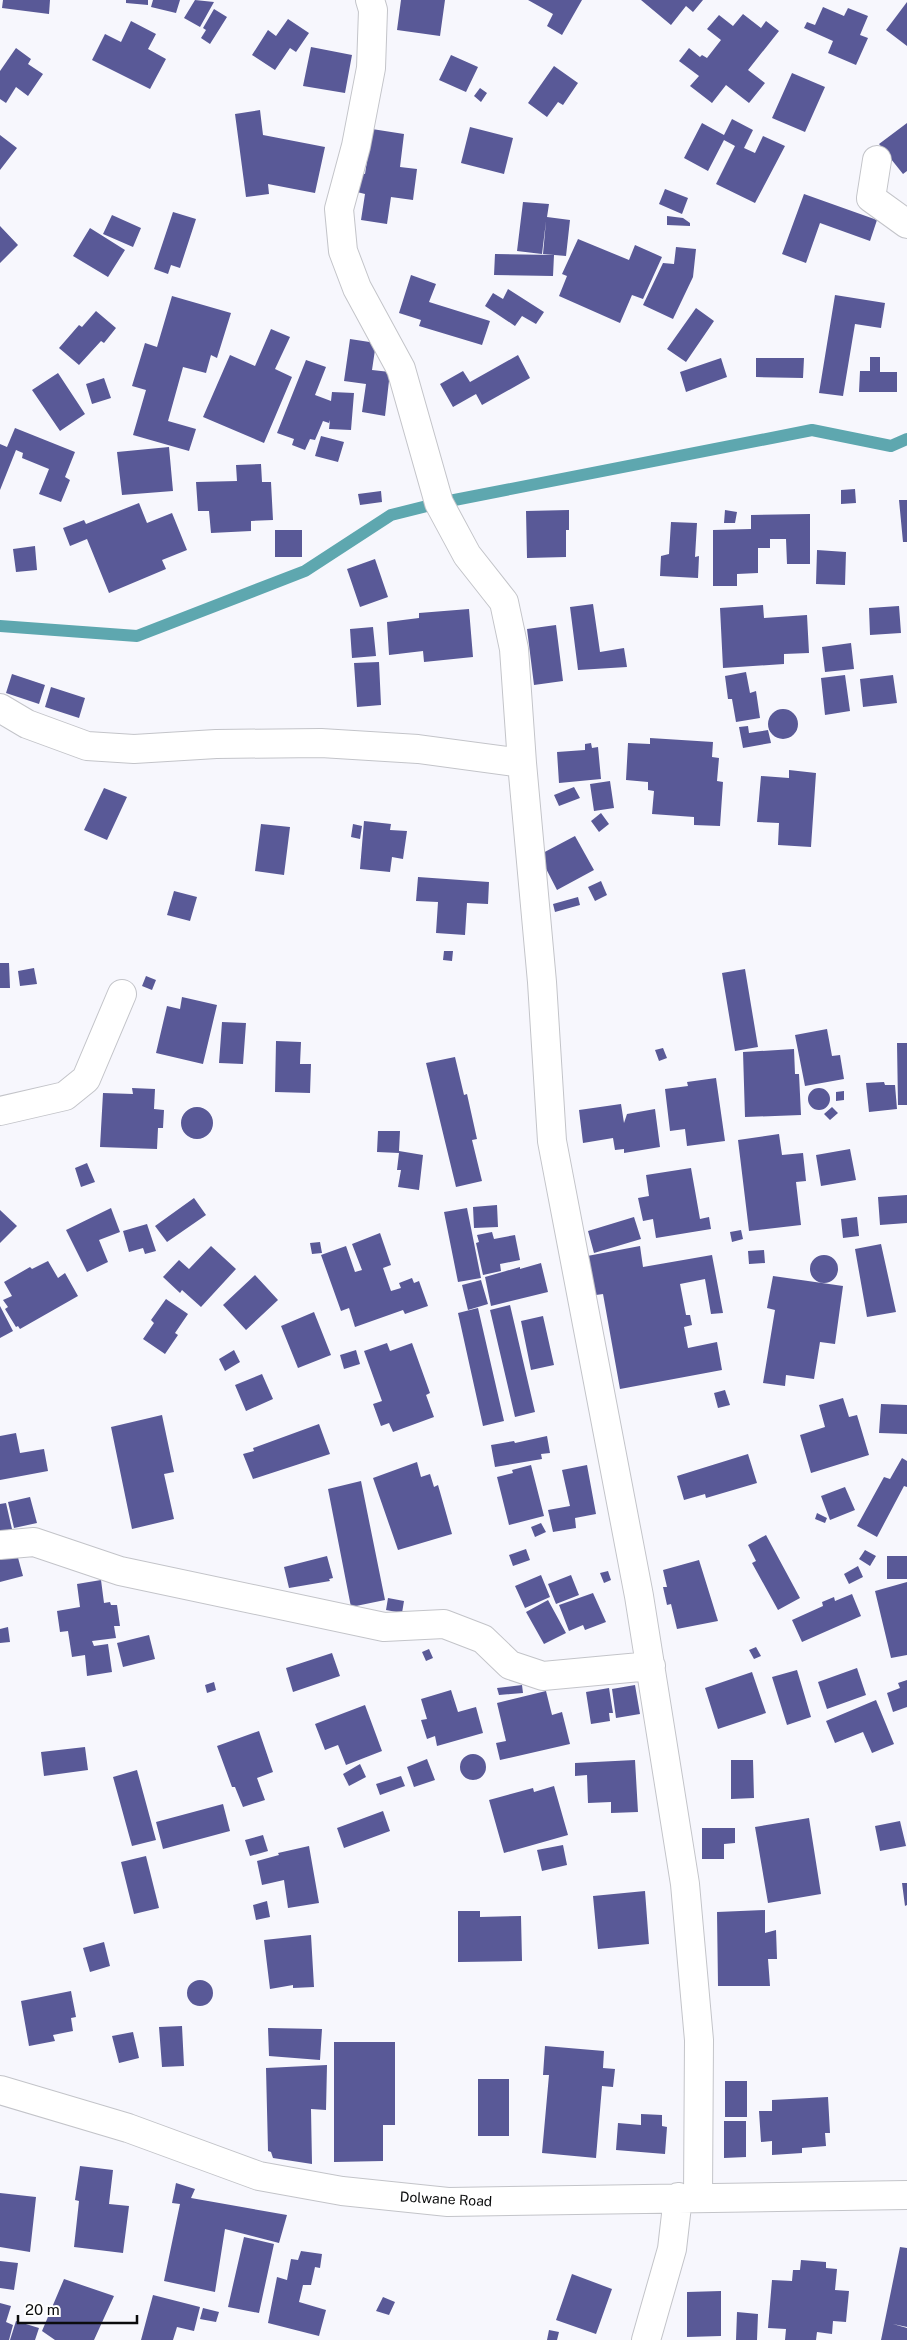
<svg xmlns="http://www.w3.org/2000/svg" width="907" height="2340" viewBox="0 0 907 2340" font-family="'Public Sans',sans-serif">
  <style>
    .lines { fill: none; stroke-linecap: round; stroke-linejoin: round }
    .stream { stroke: #5ea7af; stroke-width: 12 }
    .building { fill: #595997 }
    .street-casing { stroke: #c3c4c9; stroke-width: 30 }
    .street { stroke: #fff; stroke-width: 28 }
    .labels { text-anchor: middle; stroke-width: 4; stroke-linejoin: round; paint-order: stroke }
    .street-label { font-size: 14px; fill: #0b0c0d; stroke: #fff }
  </style>
  <rect width="100%" height="100%" fill="#f7f7fd"/>
  <g class="lines">
    <!-- stream -->
    <path class="stream" d="M0 626 137 636 305 571 391 515 439 503 812 430 891 446 907 439"/>
  </g>
  <!-- building -->
  <path class="building" d="M3 0H50L49 14 2 8Z
    M126 0H148V5L126 3Z
    M153 0H180L176 13 151 7Z
    M195 0 214 2 200 27 184 18Z
    M401 0H445L440 36 397 30Z
    M528 0H582L562 35 547 26 553 14Z
    M641 0H703L693 12 686 6 671 25Z
    M907 2V46L886 30Z
    M823 7 844 16 848 8 868 16 860 35 868 38 856 65 828 53 833 41 804 28 807 22 815 25Z
    M214 9 227 17 210 44 201 38 206 30 203 28Z
    M743 14 761 28 766 21 779 31 748 70 765 83 749 103 726 85 712 103 690 86 699 76 679 61 689 48 700 57 702 55 707 58 721 40 707 29 719 15 733 26Z
    M288 19 309 33 296 52 290 48 275 70 252 55 268 30 276 36Z
    M131 21 156 34 148 49 166 59 150 89 92 60 105 34 121 42Z
    M311 47 352 55 345 93 303 86Z
    M16 48 31 59 28 64 43 74 28 96 16 87 6 103 0 99V71Z
    M451 55 478 67 466 92 439 80Z
    M554 66 578 83 563 105 558 102 547 117 528 103Z
    M792 73 825 87 805 132 772 118Z
    M480 88 487 93 481 102 474 96Z
    M260 110 263 135 325 147 315 193 268 184 269 194 246 197 235 114Z
    M732 119 753 130 744 148 755 153 763 136 785 146 755 203 716 184 735 146 724 140 708 171 684 158 702 123 724 135Z
    M907 123V171L903 174 879 144Z
    M470 127 513 138 504 174 461 163Z
    M372 129 404 134 400 167 417 169 413 200 391 197 387 224 361 220 365 194 357 192 360 173 365 174Z
    M0 135 17 148 0 170Z
    M665 189 688 198 682 214 659 204Z
    M804 194 877 220 870 241 820 223 806 263 782 254Z
    M523 202 549 204 547 217 570 220 566 256 543 254 546 221 542 254 517 251Z
    M173 212 196 219 180 268 171 265 168 274 154 269Z
    M112 215 141 228 133 247 103 234Z
    M667 216 683 218 690 223V226L667 225Z
    M0 226 18 245 0 263Z
    M90 228 125 250 108 277 73 256Z
    M578 239 629 260 635 245 662 257 643 299 632 295 620 323 559 296 567 276 562 274Z
    M676 247 696 249 693 277 673 319 643 305 663 263 674 264Z
    M495 254 554 255 553 276 494 275Z
    M411 275 436 284 429 302 490 321 482 345 419 326 421 320 399 313Z
    M508 289 544 312 536 324 522 316 515 326 485 306 493 293 503 299Z
    M835 295 885 303 881 328 855 324 843 396 819 393Z
    M172 296 231 313 217 358 211 355 206 373 183 367 168 421 196 429 189 451 133 435 146 390 132 386 145 343 157 347Z
    M696 308 714 321 686 362 667 349Z
    M96 311 116 328 104 343 101 341 79 365 59 348 79 325 82 327Z
    M271 329 290 337 275 369 292 377 264 443 203 417 230 355 255 366Z
    M350 339 376 343 372 370 390 372 385 416 362 412 366 384 344 381Z
    M518 355 530 378 482 405 476 394 453 407 440 384 463 371 470 382Z
    M870 357H880V372H897V392H859L860 371H870Z
    M721 358 727 377 686 392 680 372Z
    M756 358H804L803 378 756 377Z
    M306 360 326 367 315 395 331 401 332 392 354 393 351 430 329 429 330 420 329 423 323 421 315 440 310 439 305 450 292 445 294 439 277 433Z
    M58 373 85 414 60 431 32 390Z
    M104 378 111 398 92 404 86 384Z
    M15 428 75 452 65 477 70 480 61 502 39 494 49 469 22 458 23 453 16 450 0 490V444L7 447Z
    M321 436 344 442 338 462 315 456Z
    M169 447 173 491 122 495 117 452Z
    M261 464 262 482H271L273 520 251 521V531L211 533 209 511H198L196 482 237 481 236 465Z
    M855 489 856 503 841 504V490Z
    M381 491 382 502 360 505 358 494Z
    M899 500H907V542H903Z
    M139 503 147 523 172 513 187 550 162 560 166 569 109 593 87 539 70 546 63 528 84 520 86 524Z
    M569 510V530H566V557L527 558 526 511Z
    M725 510 737 512 735 523H724Z
    M810 514V564H787L786 539H770V548H758V573L737 574V586H713V530L751 529V515Z
    M671 522 697 523 695 557 699 556 698 578 660 576 661 556 669 554Z
    M275 530H302V557H275Z
    M35 546 37 570 16 572 13 549Z
    M817 550 846 552 845 585 816 584Z
    M375 559 388 597 360 607 347 569Z
    M593 604 600 652 624 648 627 667 578 670 570 607Z
    M763 605 764 618 807 615 809 653 784 654V664L723 668 720 608Z
    M899 606 901 633 870 635 869 608Z
    M469 609 473 657 424 662 423 651 389 655 387 622 419 618V613Z
    M556 625 563 681 534 685 527 629Z
    M373 627 376 656 352 658 350 629Z
    M851 643 854 669 825 672 822 647Z
    M379 662 381 705 357 707 354 663Z
    M746 672 750 693 756 691 760 718 736 722 732 699H728L725 676Z
    M12 674 45 685 39 704 6 693Z
    M845 675 850 711 825 715 821 678Z
    M893 675 897 703 863 707 860 679Z
    M51 687 85 698 79 718 45 707Z
    M768 724a15 15 0 1 1 30 0a15 15 0 1 1-30 0Z
    M748 726 749 733 768 730 771 743 743 748 739 727Z
    M650 738 713 742 712 757 719 758 717 781 723 782 720 826 694 825V817L652 814 654 791 648 790V782L626 780 628 743 650 744Z
    M591 743 592 748 598 747 601 779 559 783 557 752 585 750V744Z
    M789 770 816 773 811 847 778 845 779 823 757 822 761 776 789 778Z
    M610 781 614 808 594 811 590 784Z
    M574 787 580 798 559 806 554 795Z
    M104 788 127 797 107 840 84 830Z
    M601 813 609 824 599 832 591 821Z
    M364 821 391 824 390 830 407 831 403 859 392 857 390 872 360 869Z
    M261 824 290 827 284 875 255 871Z
    M353 824 362 826 360 839 351 837Z
    M575 836 594 870 557 890 539 855Z
    M418 877 489 882 488 904 467 903 465 935 436 933 438 902 416 901Z
    M601 881 607 895 595 901 588 887Z
    M174 891 197 897 190 921 167 915Z
    M578 897 580 905 555 912 553 904Z
    M444 951H453L452 961 443 960Z
    M0 963H9L10 988H0Z
    M34 968 37 984 20 986 18 971Z
    M745 969 758 1047 735 1051 722 973Z
    M146 976 156 980 152 990 142 986Z
    M182 997 217 1005 203 1064 156 1053 167 1006 180 1009Z
    M222 1022 246 1023 243 1064 219 1063Z
    M827 1029 832 1056 840 1055 844 1079 805 1086 795 1035Z
    M276 1041 301 1042 300 1064H311L310 1093 275 1092Z
    M897 1043H907V1105H898Z
    M663 1048 667 1058 659 1061 655 1050Z
    M794 1049 795 1074H799L801 1115 745 1117 743 1052Z
    M455 1057 464 1095 467 1094 477 1139 472 1140 482 1181 456 1187 426 1063Z
    M716 1078 725 1141 687 1146 685 1129 670 1131 665 1089 688 1086 687 1082Z
    M884 1082 885 1085H895L897 1109 869 1112 866 1083Z
    M808 1099a11 11 0 1 1 22 0a11 11 0 1 1-22 0Z
    M132 1088 155 1089 154 1109 164 1110 163 1128H158L157 1149 100 1147 103 1093 133 1094Z
    M844 1091V1100L836 1101V1092Z
    M621 1104 624 1123 627 1114 655 1109 660 1147 624 1153V1149L615 1150 613 1138 583 1143 579 1110Z
    M832 1107 838 1113 830 1120 824 1114Z
    M181 1123a16 16 0 1 1 32 0a16 16 0 1 1-32 0Z
    M378 1131H400L399 1151 423 1155 419 1190 398 1187 401 1170H397L399 1153 377 1152Z
    M779 1134 782 1155 803 1153 806 1181 796 1182 801 1225 749 1231 738 1140Z
    M850 1149 856 1180 821 1186 816 1155Z
    M87 1163 95 1182 81 1187 75 1168Z
    M691 1168 700 1219 709 1217 711 1229 656 1238 653 1219 643 1221 638 1198 649 1196 646 1175Z
    M907 1195V1223L880 1225 878 1197Z
    M194 1198 206 1215 167 1242 155 1226Z
    M497 1205 498 1227 474 1228 473 1207Z
    M111 1208 120 1232 99 1240 108 1262 87 1272 66 1230Z
    M467 1208 481 1278 458 1282 444 1212Z
    M0 1210 17 1226 0 1243Z
    M634 1217 641 1239 594 1253 588 1231Z
    M857 1217 859 1236 843 1238 841 1219Z
    M147 1224 156 1251 145 1254 143 1248 129 1252 123 1231Z
    M741 1230 743 1239 732 1242 730 1232Z
    M492 1232 494 1239 515 1235 520 1260 500 1264 501 1271 483 1275 476 1243 479 1242 477 1235Z
    M380 1233 391 1265 383 1268 391 1291 401 1288 399 1283 412 1278 414 1283 419 1281 428 1306 405 1314 403 1310 355 1327 349 1308 341 1311 321 1255 346 1246 355 1272 362 1270 352 1244Z
    M320 1242 322 1253 312 1254 310 1243Z
    M881 1244 896 1312 867 1317 855 1249Z
    M211 1246 236 1269 201 1307 182 1290 180 1293 163 1277 179 1260 189 1269Z
    M640 1246 643 1267 712 1255 723 1313 711 1314 705 1279 680 1284 686 1315H690L692 1325 684 1327 688 1348 717 1342 722 1370 620 1389 603 1294 589 1296 582 1257Z
    M764 1250 765 1263 749 1264 748 1251Z
    M810 1269a14 14 0 1 1 28 0a14 14 0 1 1-28 0Z
    M48 1261 58 1278 65 1273 78 1296 20 1329 18 1326 16 1327 5 1309 8 1307 3 1300 12 1296 4 1282 30 1267 32 1269Z
    M541 1263 548 1292 491 1306 485 1277 520 1267V1269Z
    M255 1275 278 1300 246 1330 223 1305Z
    M773 1276 843 1286 835 1344 820 1342 814 1379 786 1375 785 1386 763 1383 775 1310 767 1308Z
    M481 1280 488 1304 468 1310 462 1285Z
    M166 1299 188 1314 175 1333 178 1335 165 1354 143 1339 154 1323 151 1320Z
    M510 1305 535 1412 515 1417 490 1310Z
    M0 1306 13 1331 0 1338Z
    M478 1308 504 1421 483 1426 458 1313Z
    M314 1312 331 1355 298 1368 281 1326Z
    M543 1316 554 1365 531 1370 521 1321Z
    M387 1343 390 1351 412 1343 430 1393 426 1395 434 1417 393 1432 389 1423 381 1426 373 1404 382 1401 364 1351Z
    M234 1350 240 1362 225 1371 219 1359Z
    M356 1350 360 1364 344 1369 340 1355Z
    M262 1374 273 1399 246 1411 235 1385Z
    M725 1390 730 1405 718 1408 714 1393Z
    M843 1398 849 1417 857 1415 869 1455 811 1473 800 1435 825 1427 819 1405Z
    M881 1404 907 1405V1434L879 1433Z
    M162 1415 174 1472 164 1474 174 1519 132 1529 111 1427Z
    M319 1424 330 1454 253 1479 243 1454 254 1451 253 1448Z
    M16 1433 20 1453 44 1449 48 1471 0 1480V1436Z
    M547 1436 550 1453 541 1454 542 1459 495 1467 491 1445 514 1441 515 1443Z
    M748 1454 757 1483 706 1498 705 1494 684 1500 677 1476Z
    M902 1458 907 1461V1487L904 1486 877 1537 857 1526 884 1477 890 1479Z
    M417 1462 421 1477 430 1474 434 1487 438 1485 452 1534 398 1550 373 1478Z
    M531 1465 544 1516 509 1525 497 1477 513 1473 512 1470Z
    M587 1465 596 1514 575 1518 576 1528 553 1532 548 1510 570 1506 562 1470Z
    M361 1481 385 1600 351 1607 328 1489Z
    M845 1487 855 1510 830 1520 821 1496Z
    M30 1497 37 1523 14 1528 8 1502Z
    M6 1503 12 1529 0 1532V1504Z
    M817 1513 827 1518 825 1523 815 1519Z
    M541 1523 546 1532 535 1537 531 1527Z
    M766 1535 800 1598 778 1610 752 1563 756 1561 748 1545Z
    M526 1549 530 1560 513 1566 509 1555Z
    M865 1550 876 1556 870 1566 859 1559Z
    M17 1554 23 1576 0 1582V1558Z
    M327 1556 333 1578 329 1579 330 1581 289 1588 284 1567Z
    M887 1556H907V1579H887Z
    M699 1560 718 1621 677 1629 671 1604 667 1605 663 1587H667L663 1570Z
    M858 1566 863 1577 849 1584 844 1574Z
    M608 1571 611 1580 604 1583 600 1573Z
    M541 1575 550 1597 525 1608 515 1586Z
    M571 1575 579 1595 556 1604 548 1584Z
    M101 1580 104 1603 110 1602 111 1605H117L120 1626H114L116 1638 92 1641 94 1646 108 1644 112 1672 87 1676 85 1655 72 1657 68 1631 60 1632 57 1611 80 1607 77 1584Z
    M907 1582V1655L891 1658 875 1591Z
    M593 1593 606 1622 585 1630 583 1625 569 1631 559 1605Z
    M852 1594 861 1616 802 1642 792 1620 823 1606 822 1602 834 1597 835 1601Z
    M388 1598 404 1601 402 1613 386 1610Z
    M548 1600 566 1633 544 1644 526 1612Z
    M8 1627 10 1642 0 1643V1629Z
    M149 1635 155 1659 123 1667 117 1643Z
    M756 1647 761 1656 754 1659 749 1650Z
    M429 1649 433 1658 426 1661 422 1652Z
    M332 1653 340 1676 293 1692 286 1668Z
    M857 1668 866 1695 827 1709 818 1682Z
    M797 1670 811 1717 787 1725 772 1677Z
    M752 1672 766 1713 718 1729 705 1688Z
    M907 1680V1707L893 1712 887 1693 900 1688 898 1683Z
    M214 1682 216 1690 207 1693 205 1685Z
    M522 1685 523 1693 499 1695 497 1688Z
    M635 1685 640 1714 616 1718 612 1689Z
    M609 1688 613 1713H609L610 1721 591 1724 586 1692Z
    M451 1690 458 1712 476 1707 483 1733 437 1746 435 1736 427 1739 421 1720 427 1719 421 1699Z
    M546 1691 552 1715 562 1712 570 1744 500 1760 496 1743 506 1741 497 1703Z
    M876 1700 894 1744 872 1753 863 1732 835 1743 826 1721Z
    M365 1705 382 1751 346 1765 338 1745 325 1750 315 1724Z
    M259 1731 273 1772 257 1778 265 1800 243 1807 235 1787H232L217 1746Z
    M85 1747 88 1770 44 1776 41 1752Z
    M460 1767a13 13 0 1 1 26 0a13 13 0 1 1-26 0Z
    M427 1759 435 1780 414 1787 407 1767Z
    M635 1760 638 1812 611 1813V1802L588 1803 587 1775 575 1776V1763Z
    M731 1760H753L754 1798 731 1799Z
    M360 1764 366 1777 349 1786 343 1774Z
    M137 1770 156 1840 132 1846 113 1777Z
    M401 1776 405 1786 380 1795 376 1784Z
    M554 1786 568 1835 504 1853 489 1800 533 1788 534 1792Z
    M223 1804 230 1831 163 1849 156 1822Z
    M383 1811 390 1831 344 1848 337 1828Z
    M809 1818 821 1894 768 1903 755 1827Z
    M900 1821 906 1846 880 1851 875 1826Z
    M702 1828H735V1843L724 1844V1859H702Z
    M263 1835 268 1851 250 1856 245 1840Z
    M563 1845 567 1865 542 1871 537 1850Z
    M309 1846 319 1903 288 1908 284 1880 262 1885 257 1861 279 1855 278 1853Z
    M146 1856 159 1908 134 1914 121 1862Z
    M902 1883H907V1905L905 1906Z
    M645 1891 649 1944 598 1949 593 1896Z
    M267 1901 270 1917 256 1920 253 1905Z
    M765 1910V1933L776 1930 777 1959H768L770 1986H718L717 1912Z
    M458 1911H480V1917L521 1916 522 1961 458 1962Z
    M311 1935 314 1987 293 1988V1985L270 1989 264 1940Z
    M104 1942 110 1966 90 1972 83 1948Z
    M187 1993a13 13 0 1 1 26 0a13 13 0 1 1-26 0Z
    M71 1991 76 2017 71 2018 73 2031 53 2035 55 2041 29 2046 21 2001Z
    M182 2026 184 2066 162 2067 159 2027Z
    M268 2028 322 2029 320 2060 269 2056Z
    M133 2032 139 2058 119 2063 112 2036Z
    M334 2042H395V2125H383V2161L334 2162Z
    M545 2046 604 2051 603 2068 615 2069 613 2087 602 2086 596 2158 542 2153 549 2075H543Z
    M327 2065 326 2110 311 2109 312 2164 273 2158 271 2152 268 2151 266 2068Z
    M478 2079H509V2136H478Z
    M725 2081H747V2117H725Z
    M828 2097 830 2133H825L826 2146 802 2148V2153L772 2155V2141L761 2142 759 2111H772V2100Z
    M641 2114 662 2115V2126L667 2127 665 2154 616 2150 618 2123 641 2125Z
    M724 2121H746V2157L724 2158Z
    M80 2166 113 2170 109 2204 129 2206 123 2253 74 2247 79 2201 75 2200Z
    M176 2183 195 2189 191 2198 287 2215 279 2243 225 2229 215 2292 164 2281 180 2204 172 2203Z
    M0 2193 36 2197 30 2252 0 2247Z
    M244 2237 274 2244 259 2313 228 2307Z
    M900 2247 907 2248V2327L893 2324 907 2328V2340H881Z
    M301 2251 322 2254 320 2268 315 2267 311 2285H303L299 2302 326 2310 319 2336 268 2323 277 2277 287 2280 291 2259 298 2260Z
    M801 2260 826 2262V2268L837 2269 835 2290 849 2291 846 2322 833 2321 832 2334 817 2332 816 2340H785L786 2329 768 2328 772 2280 792 2281 793 2270H800Z
    M0 2261 18 2263 14 2290 0 2288Z
    M572 2274 612 2289 596 2334 556 2320Z
    M64 2279 114 2296 94 2340H55L42 2331Z
    M721 2291V2336L687 2337V2292Z
    M153 2295 200 2307 194 2331 177 2327 173 2340H141Z
    M383 2297 395 2302 389 2315 376 2311Z
    M0 2303 11 2306 6 2322 13 2325 9 2340H0Z
    M203 2308 219 2312 216 2322 200 2319Z
    M737 2312 758 2314 757 2340H736Z
    M16 2321 39 2328 35 2340H10Z
    M549 2330 559 2332 557 2340H547Z"/>
  <g class="lines">
    <!-- street casing -->
    <g class="street-casing">
      <path id="street" d="M370 0 373 10 371 68 356 146 339 209 343 251 357 288 401 369 439 503 467 555 504 602 514 649 522 763 542 982 552 1141 639 1596 685 1884 699 2040 698 2197
        M877 160 871 198 907 224
        M0 708 27 724 87 746 134 749 216 744 321 743 418 749 522 763
        M0 1111 65 1096 86 1079 122 994
        M0 1545 34 1542 120 1571 384 1627 444 1624 483 1639 510 1665 543 1676 651 1666
        M0 2090 128 2128 259 2176 342 2191 448 2202 907 2195
        M646 2340 672 2249 678 2197"/>
    </g>
    <!-- street -->
    <use href="#street" class="street"/>
  </g>
  <g class="labels">
    <!-- street labels -->
    <g class="street-label">
      <text transform="translate(446 2199) rotate(3)" y="5">Dolwane Road</text>
    </g>
  </g>
  <!-- scale -->
  <path d="M18 2315v8h119v-8" fill="none" stroke="#0b0c0d" stroke-width="2.5"/>
  <text x="25" y="2315" font-size="15" fill="#0b0c0d" stroke="#ffffff" stroke-width="4" paint-order="stroke">20 m</text>
</svg>
